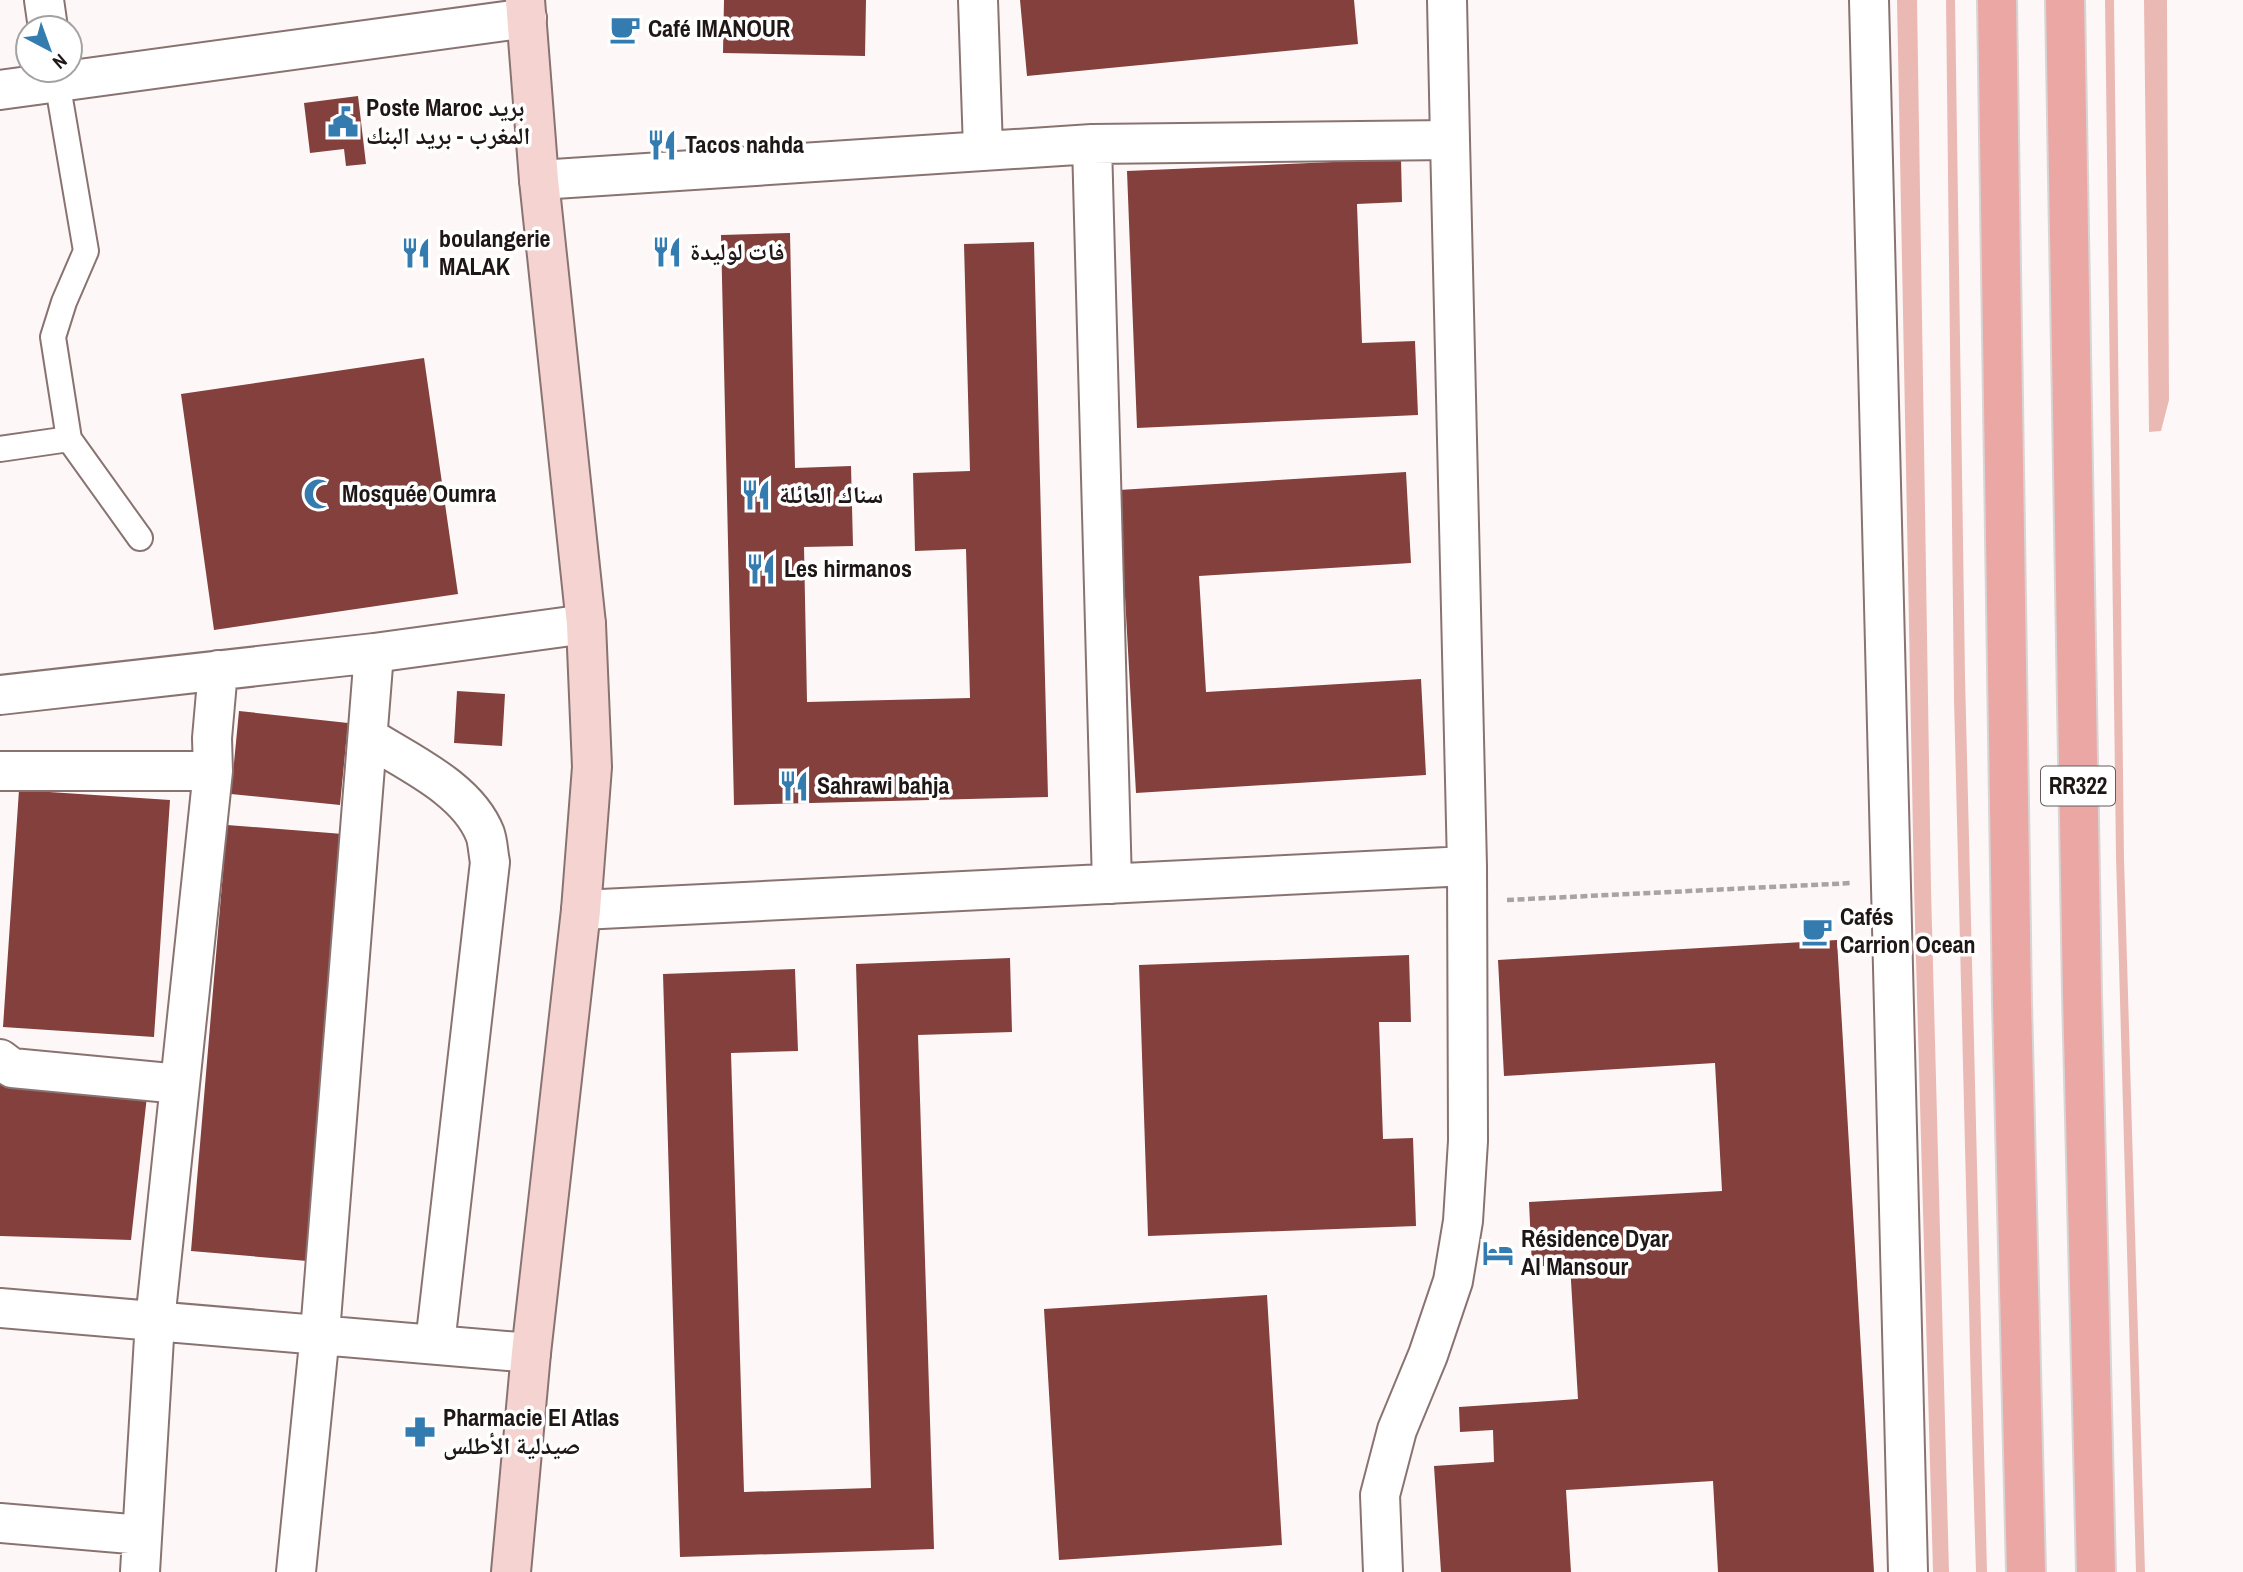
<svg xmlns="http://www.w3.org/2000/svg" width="2243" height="1572" viewBox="0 0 2243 1572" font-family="'Archivo Narrow','Noto Naskh Arabic',sans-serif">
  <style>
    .green { fill: #ebb9b4 }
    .building { fill: #83403c }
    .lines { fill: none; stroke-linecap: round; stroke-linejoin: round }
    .service-casing { stroke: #897371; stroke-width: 28 }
    .minor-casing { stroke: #897371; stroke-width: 42 }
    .secondary-casing { stroke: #897371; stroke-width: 42 }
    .primary-casing { stroke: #d7d5d5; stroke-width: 42 }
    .path { stroke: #a9a3a2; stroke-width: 4.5; stroke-dasharray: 7 3.5; stroke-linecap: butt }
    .service { stroke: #fff; stroke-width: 24 }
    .minor { stroke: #fff; stroke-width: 38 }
    .secondary { stroke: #f5d3d1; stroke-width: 38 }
    .primary { stroke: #eba7a3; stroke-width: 38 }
    .labels { text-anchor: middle; stroke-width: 7; stroke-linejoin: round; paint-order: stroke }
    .shield { fill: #fff; stroke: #625d5c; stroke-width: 2 }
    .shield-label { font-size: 23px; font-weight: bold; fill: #1f1716 }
    .poi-label { font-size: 24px; font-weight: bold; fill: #1f1716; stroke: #fff; text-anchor: start }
  </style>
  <rect width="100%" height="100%" fill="#fdf8f7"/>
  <!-- green -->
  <path class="green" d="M1897 0H1917L1931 889 1949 1572H1933L1914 887Z
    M1946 0H1955L1965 676 1987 1572H1976L1973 1472 1954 699Z
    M2105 0H2114L2124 858 2145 1572H2136L2116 857Z
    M2144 0H2167L2169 400 2161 431 2149 432Z"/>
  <!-- building -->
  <path class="building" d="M724 0H866L865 56 723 53Z
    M1020 0H1354L1358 44 1027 76Z
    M358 96 366 164 346 166 344 149 310 153 304 103Z
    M1401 159 1402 202 1357 204 1362 343 1415 341 1418 415 1137 428 1127 171Z
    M790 233 795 468 851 466 853 546 804 547 807 702 970 698 966 549 915 551 913 473 970 471 964 244 1034 242 1048 797 734 805 721 235Z
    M424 358 458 594 214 630 181 394Z
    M1406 472 1411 563 1199 576 1206 692 1421 679 1426 775 1136 793 1119 490Z
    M457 691 505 694 502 746 454 743Z
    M239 711 348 723 340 805 231 794Z
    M19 790 170 800 154 1037 3 1027Z
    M227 825 343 834 307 1261 191 1251Z
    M1837 940 1874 1572H1718L1713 1481 1566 1490 1571 1572H1441L1434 1466 1494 1462 1493 1430 1460 1432 1459 1407 1578 1399 1570 1264 1532 1267 1529 1202 1722 1191 1715 1063 1504 1076 1498 960Z
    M1409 955 1411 1022H1379L1383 1139 1413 1138 1416 1226 1148 1236 1139 965Z
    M1010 958 1012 1032 918 1035 934 1549 680 1557 663 974 795 969 798 1051 731 1053 744 1492 871 1488 856 964Z
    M0 1081 147 1096 131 1240 0 1236Z
    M1267 1295 1282 1545 1059 1560 1044 1309Z"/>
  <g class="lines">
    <!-- service casing -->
    <g class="service-casing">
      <path id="service" d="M57 81 86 251 64 302 53 337 69 439
        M0 449 69 439 140 538"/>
    </g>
    <!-- minor casing -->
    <g class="minor-casing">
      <path id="minor" d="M44 0 48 28
        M978 0 983 149
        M1869 0 1908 1572
        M0 90 527 18
        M1092 144 1112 884
        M539 180 1092 144 1450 140 1447 0
        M0 695 374 653 586 624
        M368 737C407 762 467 788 485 834 488 842 488 853 490 862L435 1344
        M0 771H213
        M581 910 1467 866
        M0 1059 12 1068 180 1084
        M0 1308 531 1353
        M0 1523 142 1535
        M140 1572 155 1321 213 771 212 738 218 670
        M296 1572 320 1333 374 653
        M1383 1572 1380 1495 1397 1430 1428 1355 1453 1281 1463 1221 1468 1141 1467 866 1450 140"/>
    </g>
    <!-- secondary casing -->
    <g class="secondary-casing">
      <path id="secondary" d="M511 1572 531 1353 581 910 592 767 586 624 539 180 525 0"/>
    </g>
    <!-- primary casing -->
    <g class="primary-casing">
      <path id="primary" d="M1997 0 2012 1003 2026 1572
        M2065 0 2082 994 2096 1572"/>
    </g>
    <!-- path -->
    <path class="path" d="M1507 900 1852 883"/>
    <!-- service -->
    <use href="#service" class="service"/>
    <!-- minor -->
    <use href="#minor" class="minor"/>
    <!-- secondary -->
    <use href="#secondary" class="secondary"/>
    <!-- primary -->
    <use href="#primary" class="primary"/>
  </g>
  <!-- icons -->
  <defs>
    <g id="cafe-bare" transform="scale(2.415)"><path d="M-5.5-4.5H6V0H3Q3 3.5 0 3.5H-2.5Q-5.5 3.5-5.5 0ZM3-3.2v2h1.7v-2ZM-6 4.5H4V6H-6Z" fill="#347cb0" stroke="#fff" stroke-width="2.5" paint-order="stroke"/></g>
    <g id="civic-bare" transform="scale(2.415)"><path d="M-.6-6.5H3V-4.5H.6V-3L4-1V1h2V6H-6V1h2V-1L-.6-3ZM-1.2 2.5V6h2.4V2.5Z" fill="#347cb0" stroke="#fff" stroke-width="2.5" paint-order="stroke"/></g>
    <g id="restaurant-bare" transform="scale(2.415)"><path d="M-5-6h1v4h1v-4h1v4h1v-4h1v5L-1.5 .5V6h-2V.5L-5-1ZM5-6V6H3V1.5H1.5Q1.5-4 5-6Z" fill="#347cb0" stroke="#fff" stroke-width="2.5" paint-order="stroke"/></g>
    <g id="mosque-bare" transform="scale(2.415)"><path d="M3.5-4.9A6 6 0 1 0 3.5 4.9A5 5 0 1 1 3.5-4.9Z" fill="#347cb0" stroke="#fff" stroke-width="2.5" paint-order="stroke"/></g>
    <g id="hotel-bare" transform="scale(2.415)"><path d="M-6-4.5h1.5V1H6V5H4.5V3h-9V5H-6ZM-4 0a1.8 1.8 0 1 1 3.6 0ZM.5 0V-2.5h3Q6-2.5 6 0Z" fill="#347cb0" stroke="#fff" stroke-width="2.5" paint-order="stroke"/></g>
    <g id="pharmacy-bare" transform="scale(2.415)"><path d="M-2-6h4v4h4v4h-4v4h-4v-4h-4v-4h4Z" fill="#347cb0" stroke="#fff" stroke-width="2.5" paint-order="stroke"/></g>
  </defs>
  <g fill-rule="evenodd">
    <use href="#cafe-bare" x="625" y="29"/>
    <use href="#civic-bare" x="343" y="122"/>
    <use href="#restaurant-bare" x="662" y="145"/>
    <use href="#restaurant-bare" x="667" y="252"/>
    <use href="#restaurant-bare" x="416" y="253"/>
    <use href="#mosque-bare" x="319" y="494"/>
    <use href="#restaurant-bare" x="756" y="495"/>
    <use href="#restaurant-bare" x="761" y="569"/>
    <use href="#restaurant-bare" x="794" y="786"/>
    <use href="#cafe-bare" x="1817" y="931"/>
    <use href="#hotel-bare" x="1498" y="1253"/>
    <use href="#pharmacy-bare" x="420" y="1432"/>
  </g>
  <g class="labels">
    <!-- shield labels -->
    <rect class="shield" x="2041" y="766.5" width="74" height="39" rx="5"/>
    <g class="shield-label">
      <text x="2078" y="794">RR322</text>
    </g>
    <!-- poi labels -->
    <g class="poi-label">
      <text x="648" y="37">Café IMANOUR</text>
      <text x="366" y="116">Poste Maroc بريد<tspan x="366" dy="28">المغرب - بريد البنك</tspan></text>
      <text x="685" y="153">Tacos nahda</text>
      <text x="439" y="247">boulangerie<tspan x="439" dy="28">MALAK</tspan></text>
      <text x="690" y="260">فات لوليدة</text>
      <text x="342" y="502">Mosquée Oumra</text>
      <text x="779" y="503">سناك العائلة</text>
      <text x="784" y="577">Les hirmanos</text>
      <text x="817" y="794">Sahrawi bahja</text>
      <text x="1840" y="925">Cafés<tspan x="1840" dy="28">Carrion Ocean</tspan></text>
      <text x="1521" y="1247">Résidence Dyar<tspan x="1521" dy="28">Al Mansour</tspan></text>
      <text x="443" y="1426">Pharmacie El Atlas<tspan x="443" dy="28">صيدلية الأطلس</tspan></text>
    </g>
  </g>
  <!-- north arrow -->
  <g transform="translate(49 49) rotate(139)"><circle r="33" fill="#ffffff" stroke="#a5a2a2" stroke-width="2"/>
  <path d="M0-5L12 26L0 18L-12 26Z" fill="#347cb0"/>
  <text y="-10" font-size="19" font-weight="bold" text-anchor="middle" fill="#1f1716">N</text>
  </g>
</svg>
